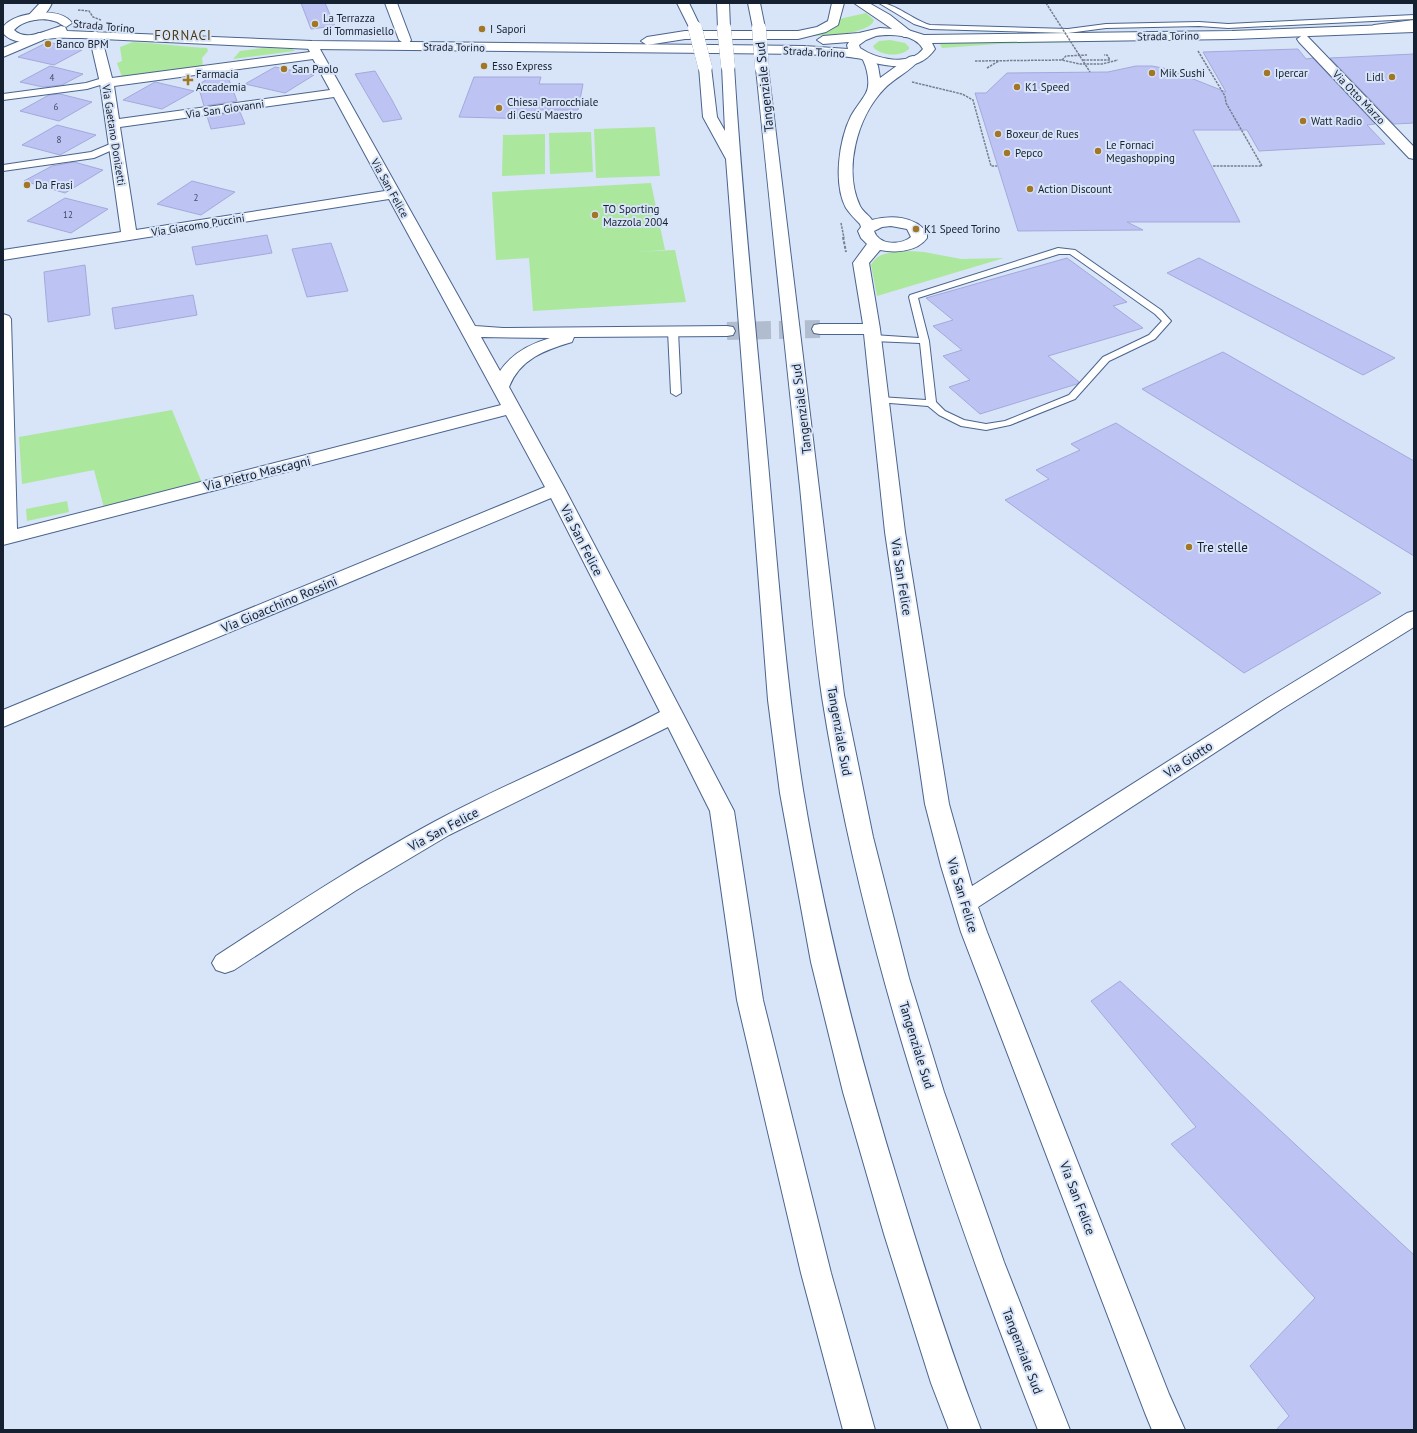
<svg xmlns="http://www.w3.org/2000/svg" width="1417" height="1433" viewBox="0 0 1417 1433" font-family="'PT Sans',sans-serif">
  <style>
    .green { fill: #ace79e }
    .building { fill: #bdc3f3; stroke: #a4a9dc }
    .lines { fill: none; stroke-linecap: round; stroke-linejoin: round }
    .minor-tunnel { stroke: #b1bdcf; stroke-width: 18; stroke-dasharray: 18 8; stroke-linecap: butt }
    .service-casing { stroke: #4a648d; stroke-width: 2 }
    .pedestrian-casing { stroke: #4a648d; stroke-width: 2 }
    .minor-casing { stroke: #4a648d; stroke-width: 2 }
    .tertiary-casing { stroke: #4a648d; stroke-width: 2 }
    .primary-casing { stroke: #4a648d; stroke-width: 2 }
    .motorway-casing { stroke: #4a648d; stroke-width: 2 }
    .path-far1 { stroke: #747f91; stroke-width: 1.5; stroke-dasharray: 2.5 1; stroke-linecap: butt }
    .path { stroke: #747f91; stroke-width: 2; stroke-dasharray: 3 1.5; stroke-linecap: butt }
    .service { fill: #fff; fill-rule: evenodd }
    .pedestrian { fill: #fff; fill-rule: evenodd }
    .minor { fill: #fff; fill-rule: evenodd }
    .tertiary { fill: #fff; fill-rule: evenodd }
    .primary { fill: #fff; fill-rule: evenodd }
    .motorway { fill: #fff; fill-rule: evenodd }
    .motorway-bridge-casing { stroke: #4a648d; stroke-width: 14; stroke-linecap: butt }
    .path-bridge { stroke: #747f91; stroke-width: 1.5; stroke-dasharray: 2.5 1; stroke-linecap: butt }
    .motorway-bridge { stroke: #fff; stroke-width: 14 }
    .poi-dot { fill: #a17726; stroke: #d8e4f7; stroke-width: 1.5 }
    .labels { text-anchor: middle; stroke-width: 4; stroke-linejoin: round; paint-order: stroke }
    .far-number-label { font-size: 9px; fill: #3f4962 }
    .far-poi-label { font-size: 11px; fill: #152031; stroke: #d8e4f7; text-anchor: start }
    .far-street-label { font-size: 11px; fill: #152031; stroke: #d8e4f7 }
    .far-quarter-label { font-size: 13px; letter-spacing: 1px; fill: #4a3610; stroke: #d8e4f7 }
    .street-label { font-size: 13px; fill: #152031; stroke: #d8e4f7 }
    .poi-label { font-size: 13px; fill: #152031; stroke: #d8e4f7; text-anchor: start }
  </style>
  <rect width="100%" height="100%" fill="#d8e4f7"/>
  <!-- green -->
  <path class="green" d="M866 13 874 20C870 35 819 36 806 36L839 19Z
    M1223 39 998 44 942 48 939 42Z
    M890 40 905 43 909 47V49C900 57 882 56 874 48L873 46 879 41Z
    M133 42C158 43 182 47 207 48L208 51 202 58 203 67 122 77 117 63 122 61 120 47Z
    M263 48 292 49 295 51 233 59 240 51Z
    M655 127 660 176 596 178 594 129Z
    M591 132 593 172 550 174 549 133Z
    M545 134V174L502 176 503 135Z
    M651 183 665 250 637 252 675 250 686 302 533 311 529 258 496 260 492 192Z
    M909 251 924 252 961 259 1004 258 877 296 871 265C879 250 895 253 909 251Z
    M172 410 202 483 104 508 94 470 22 484 19 437Z
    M67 501 69 512 27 521 26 509Z"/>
  <!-- building -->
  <path class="building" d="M301 3H325L335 26 311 29Z
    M48 42 82 50 54 65 18 57Z
    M1298 49 1306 59 1313 58 1375 124 1367 125 1385 144 1259 151 1247 130H1193L1240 222H1127L1143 230 1018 231 975 93H986L1007 73 1108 72 1136 66H1152L1168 69 1226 92 1203 52Z
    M1414 54V123L1394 124 1330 58Z
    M50 66 83 74 62 85 43 87 20 82Z
    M275 67 314 75 285 93 245 84Z
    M375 71 392 100 402 119 383 122 355 74Z
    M215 74 228 77 237 101 204 106 198 85Z
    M474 77H541L539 84H583L578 110H535L533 119 459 117Z
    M155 82 194 91 162 109 123 100Z
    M60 94 92 102 59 121 20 111 49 95Z
    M240 112 245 124 211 129 207 116Z
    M57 125 96 135 60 155 22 145Z
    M74 162 103 170 65 193 24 181 52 166Z
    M192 181 235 192 201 215 157 204Z
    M65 198 108 209 71 233 27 221Z
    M267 235 272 253 196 265 192 247Z
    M331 243 348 291 307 297 292 249Z
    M1067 258 1127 302 1113 306 1143 328 1048 356 1079 382 1077 384 980 414 949 387 970 380 943 356 962 350 933 326 953 320 926 298Z
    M1199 258 1395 358 1363 375 1167 273Z
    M85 265 90 315 48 322 44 272Z
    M193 295 197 315 115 329 112 308Z
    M1223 352 1414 461V556L1142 389Z
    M1116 423 1381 593 1244 673 1005 500 1049 479 1036 470 1080 450 1071 444Z
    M1120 981 1414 1255V1430H1276L1289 1416 1250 1366 1315 1298 1171 1144 1196 1127 1091 1001Z"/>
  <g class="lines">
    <!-- minor-tunnel -->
    <path class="minor-tunnel" d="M727 331 820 329"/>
    <!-- service casing -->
    <g class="service-casing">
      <path id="service" d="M879 3C895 3 913 20 930 25L1068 29 1106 24 1199 22 1228 24 1414 15V19L1228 28 1199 26 1106 28 1068 33 930 29 914 24Z
        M1058 248 1075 250 1161 310 1171 321 1155 339 1109 361 1075 399 1010 425 986 430 961 426 939 415 928 406 877 402 875 400 877 398 880 397 926 400 920 343 873 341 868 338 873 335 919 338 909 297 910 295ZM1059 254H1070L1155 314 1162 321 1149 335 1103 357 1069 395 1005 421 986 424 964 420 945 411 936 402 929 341 918 298Z
        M673 328 678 331 681 393 676 396 671 393 668 331Z"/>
    </g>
    <!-- pedestrian casing -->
    <g class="pedestrian-casing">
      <path id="pedestrian" d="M106 77 111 80 110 82 87 89 3 100V94L86 83Z
        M115 142 119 143 121 145 119 147 94 158 3 171V165L91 152Z"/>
    </g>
    <!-- minor casing -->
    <g class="minor-casing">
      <path id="minor" d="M40 3H52C48 12 40 22 29 20L27 17Z
        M385 3H397L411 40 409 43 405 44 399 40Z
        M832 3H844L838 25 826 32 798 39H685L647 45 641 41 647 37 685 31H798L817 27 828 21Z
        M854 3H869L890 15 914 34 912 37H904Z
        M95 31 101 35 112 78 310 52 306 45 308 42H316L475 326 503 328 727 326 733 327 735 331 733 335 727 336 574 337 572 342C545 350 520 359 509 387L565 489 734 811 763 1000 831 1273 875 1430H843L801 1273 737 1000 710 811 668 727 449 835 355 891 234 970 225 973 216 970 212 963 216 956C287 910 358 863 432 823 506 783 585 752 660 712L551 498 3 727V710L545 487 506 415 3 545V314L9 316 11 319 17 529 501 405 389 199 3 260V250L121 232 100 83 89 35ZM313 59 330 90 119 119 114 86ZM334 97 385 191 136 230 120 127ZM481 337 550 338C530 344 512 353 500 371Z
        M39 33 43 34 45 37 43 40 3 57V48Z
        M1303 35 1307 36 1414 147V159L1409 158 1299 42 1297 39Z
        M868 54 872 55 878 66 880 78 909 57 913 56 919 60C912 70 893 79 884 89 857 117 843 170 860 206 863 212 869 215 872 220 891 215 915 216 927 233V238C917 252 895 253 880 250L869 263 880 329 905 532 949 804 972 886 1266 699 1407 613 1414 611V627L1282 709 978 907 987 932 1169 1394 1185 1430H1152L1145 1413 961 932 941 866 925 804 885 532 864 334H820L814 333 812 329 814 325 820 324H863L853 263 867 244 861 238 858 231 861 227 860 224C855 219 850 214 846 208 833 184 839 140 851 116 855 108 862 101 866 93 871 84 867 67 862 58ZM891 226 907 229 911 237C901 245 879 246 874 231L882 227Z"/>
    </g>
    <!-- tertiary casing -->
    <g class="tertiary-casing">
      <path id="tertiary" d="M1414 20V28L1374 33 1368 29 1374 25Z"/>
    </g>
    <!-- primary casing -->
    <g class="primary-casing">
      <path id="primary" d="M36 13C48 12 64 12 72 23L66 27C61 25 59 22 54 21 42 17 23 20 14 30 26 42 47 30 61 26L65 27 67 31 312 41 804 46 848 49 847 45 849 42 823 44 817 40 823 36 859 33 880 28 908 30 924 35 1232 31 1414 24V32L1232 39 932 43 935 49C920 71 894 68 871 62 866 61 861 58 856 58 839 55 821 55 804 54L312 49 81 38C70 38 58 37 47 39 32 41 14 46 3 33V27C11 17 24 15 36 13ZM876 36C891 34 915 34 923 49 909 67 876 59 860 48L859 45 866 40Z"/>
    </g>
    <!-- motorway casing -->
    <g class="motorway-casing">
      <path id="motorway" d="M677 3H689L701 28 699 31H691Z
        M717 3H729L730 28 728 31H720L718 28Z
        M748 3H760L765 28 763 31H755L753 28Z
        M728 62 734 66C742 199 756 331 768 463 778 573 786 682 803 790 825 924 859 1055 899 1185 924 1267 950 1350 981 1430H949L931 1383 884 1234 843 1092 811 962 780 793 768 700 726 159 703 117 699 67 705 63 711 67 717 117 725 131 722 66Z
        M762 64 768 68 844 695 873 837 909 978 944 1092 1004 1262 1070 1430H1038C945 1193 862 950 822 697 812 628 807 557 800 487 785 347 770 208 756 68Z"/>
    </g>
    <!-- path-far1 -->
    <path class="path-far1" d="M78 10 89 11 93 17 101 20
      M1198 51 1225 96 1226 103 1262 166H1212
      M1062 60 1066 56 1087 55
      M1083 60H1110L1107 55H1104
      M975 61 1062 60 1080 64H1102L1118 60
      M987 68 999 61
      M912 82 962 94 973 100 991 166H997
      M841 223 844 238"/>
    <!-- path -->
    <path class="path" d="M843 237 846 252"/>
    <!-- service -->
    <use href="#service" class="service"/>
    <!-- pedestrian -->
    <use href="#pedestrian" class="pedestrian"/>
    <!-- minor -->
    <use href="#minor" class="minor"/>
    <!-- tertiary -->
    <use href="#tertiary" class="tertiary"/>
    <!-- primary -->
    <use href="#primary" class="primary"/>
    <!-- motorway -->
    <use href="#motorway" class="motorway"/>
    <!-- motorway-bridge casing -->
    <g class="motorway-bridge-casing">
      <path id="motorway-bridge" d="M695 28 705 67
        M724 28 728 66
        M759 28 762 68"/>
    </g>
    <!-- path-bridge -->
    <path class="path-bridge" d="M1046 3 1090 72"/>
    <!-- motorway-bridge -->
    <use href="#motorway-bridge" class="motorway-bridge"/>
  </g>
  <!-- markers -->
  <g class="poi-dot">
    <circle cx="315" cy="24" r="4"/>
    <circle cx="482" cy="29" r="4"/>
    <circle cx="48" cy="44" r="4"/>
    <circle cx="484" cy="66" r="4"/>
    <circle cx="284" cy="69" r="4"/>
    <circle cx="1152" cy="73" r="4"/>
    <circle cx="1267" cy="73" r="4"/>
    <circle cx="1392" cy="77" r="4"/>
    <path d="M186 74h4v4h4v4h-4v4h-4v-4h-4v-4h4z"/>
    <circle cx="1017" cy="87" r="4"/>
    <circle cx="499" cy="108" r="4"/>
    <circle cx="1303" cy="121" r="4"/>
    <circle cx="998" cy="134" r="4"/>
    <circle cx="1098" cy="151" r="4"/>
    <circle cx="1007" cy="153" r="4"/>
    <circle cx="27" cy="185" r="4"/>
    <circle cx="1030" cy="189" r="4"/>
    <circle cx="595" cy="215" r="4"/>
    <circle cx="916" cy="229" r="4"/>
    <circle cx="1189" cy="547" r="4"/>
  </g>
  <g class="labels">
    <!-- far-number labels -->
    <g class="far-number-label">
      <text x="52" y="81">4</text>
      <text x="56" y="110">6</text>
      <text x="59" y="143">8</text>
      <text x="196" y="201">2</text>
      <text x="68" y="218">12</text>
    </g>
    <!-- far-poi labels -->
    <g class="far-poi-label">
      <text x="323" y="22">La Terrazza<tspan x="323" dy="13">di Tommasiello</tspan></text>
      <text x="490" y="33">I Sapori</text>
      <text x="56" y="48">Banco BPM</text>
      <text x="492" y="70">Esso Express</text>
      <text x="292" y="73">San Paolo</text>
      <text x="1160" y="77">Mik Sushi</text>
      <text x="1275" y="77">Ipercar</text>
      <text x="196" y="78">Farmacia<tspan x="196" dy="13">Accademia</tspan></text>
      <text x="1384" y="81" text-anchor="end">Lidl</text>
      <text x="1025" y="91">K1 Speed</text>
      <text x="507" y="106">Chiesa Parrocchiale<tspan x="507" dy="13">di Gesù Maestro</tspan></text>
      <text x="1311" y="125">Watt Radio</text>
      <text x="1006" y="138">Boxeur de Rues</text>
      <text x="1106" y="149">Le Fornaci<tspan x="1106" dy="13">Megashopping</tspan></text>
      <text x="1015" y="157">Pepco</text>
      <text x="35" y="189">Da Frasi</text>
      <text x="1038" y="193">Action Discount</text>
      <text x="603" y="213">TO Sporting<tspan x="603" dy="13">Mazzola 2004</tspan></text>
      <text x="924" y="233">K1 Speed Torino</text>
    </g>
    <!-- far-street labels -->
    <g class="far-street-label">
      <text transform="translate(104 26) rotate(5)" y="4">Strada Torino</text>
      <text transform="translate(1168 36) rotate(-1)" y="4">Strada Torino</text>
      <text transform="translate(454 47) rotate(1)" y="4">Strada Torino</text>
      <text transform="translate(814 52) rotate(3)" y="4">Strada Torino</text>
      <text transform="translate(1359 97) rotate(46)" y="4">Via Otto Marzo</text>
      <text transform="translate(225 109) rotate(-8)" y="4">Via San Giovanni</text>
      <text transform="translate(114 135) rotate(81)" y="4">Via Gaetano Donizetti</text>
      <text transform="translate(390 188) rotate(61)" y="4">Via San Felice</text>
      <text transform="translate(198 225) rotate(-9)" y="4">Via Giacomo Puccini</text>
    </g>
    <!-- far-quarter labels -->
    <g class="far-quarter-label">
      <text x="183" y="40">FORNACI</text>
    </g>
    <!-- street labels -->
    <g class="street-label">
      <text transform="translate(764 87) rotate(-96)" y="5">Tangenziale Sud</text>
      <text transform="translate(801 409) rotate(-97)" y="5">Tangenziale Sud</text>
      <text transform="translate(257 473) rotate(-14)" y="5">Via Pietro Mascagni</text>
      <text transform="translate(582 540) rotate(63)" y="5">Via San Felice</text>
      <text transform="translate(902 577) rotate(81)" y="5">Via San Felice</text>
      <text transform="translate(279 604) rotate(-23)" y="5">Via Gioacchino Rossini</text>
      <text transform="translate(840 731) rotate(80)" y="5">Tangenziale Sud</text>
      <text transform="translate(1188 759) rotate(-33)" y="5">Via Giotto</text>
      <text transform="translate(443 829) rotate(-28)" y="5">Via San Felice</text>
      <text transform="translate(963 895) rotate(73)" y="5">Via San Felice</text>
      <text transform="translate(917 1045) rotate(73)" y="5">Tangenziale Sud</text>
      <text transform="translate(1078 1198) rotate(69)" y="5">Via San Felice</text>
      <text transform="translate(1023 1351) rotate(69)" y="5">Tangenziale Sud</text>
    </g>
    <!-- poi labels -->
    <g class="poi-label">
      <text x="1197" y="552">Tre stelle</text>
    </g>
  </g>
  <!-- border -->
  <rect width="1417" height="1433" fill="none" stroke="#152031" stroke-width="8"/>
</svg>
